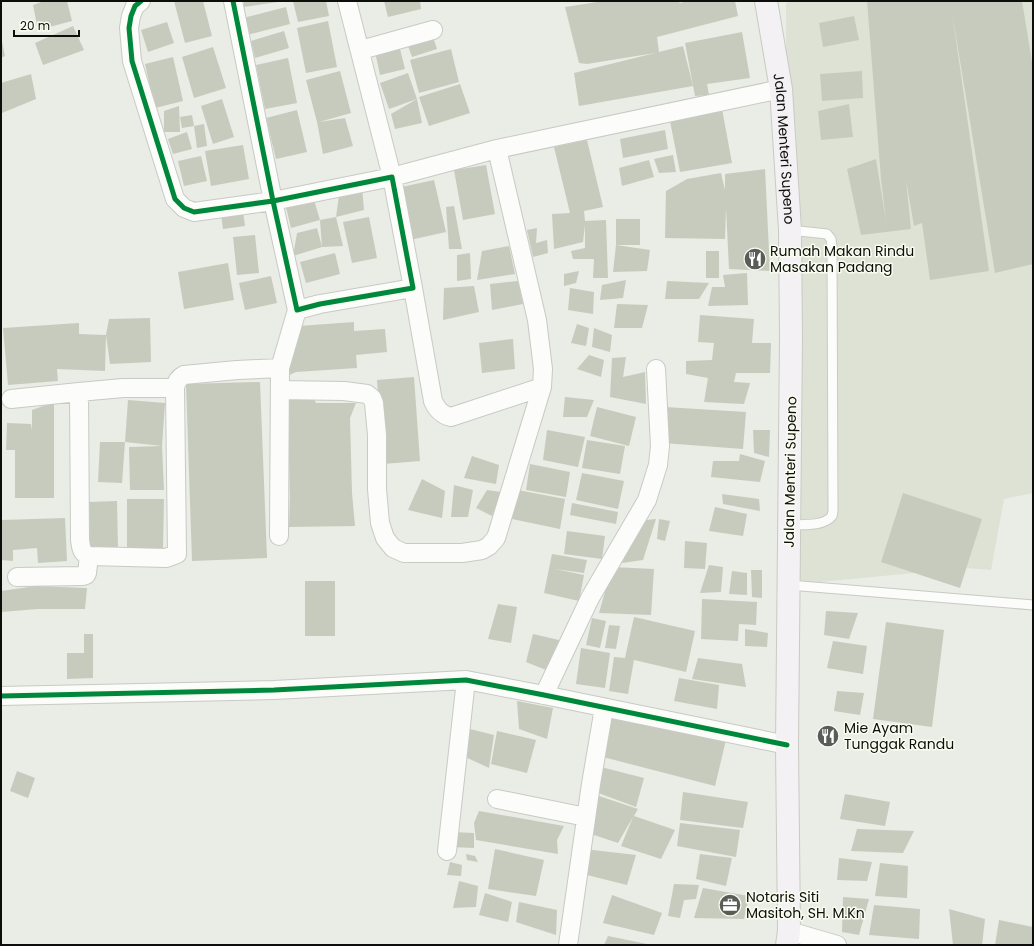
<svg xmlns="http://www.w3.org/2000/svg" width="1034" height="946" viewBox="0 0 1034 946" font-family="Poppins,sans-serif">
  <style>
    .built { fill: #dee2d5 }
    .building { fill: #c7cbbd }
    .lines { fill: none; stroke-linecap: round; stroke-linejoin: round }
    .service-casing { stroke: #c8cac4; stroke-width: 11 }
    .minor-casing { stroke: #c8cac4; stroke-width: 20 }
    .secondary-casing { stroke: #c8cac4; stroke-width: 24 }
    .service { stroke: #fcfcfb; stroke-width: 9 }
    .minor { stroke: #fcfcfb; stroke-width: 18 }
    .secondary { stroke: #f3f1f4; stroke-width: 22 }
    .cycleway-casing { stroke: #f9fdf0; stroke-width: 8 }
    .cycleway { stroke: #00873e; stroke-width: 5 }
    .labels { text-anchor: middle; stroke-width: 3; stroke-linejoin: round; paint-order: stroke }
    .street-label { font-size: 14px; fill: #0d0e0a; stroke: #f9fdf0 }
    .poi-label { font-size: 14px; fill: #0d0e0a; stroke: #f9fdf0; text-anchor: start }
  </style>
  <rect width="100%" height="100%" fill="#eaece6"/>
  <!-- built -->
  <path class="built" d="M791 1H1033V493L1004 499 991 570 966 568 789 585 786 3Z"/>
  <!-- building -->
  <path class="building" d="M44 1H67L72 21 38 30 33 5Z
    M174 1H203L212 36 185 43Z
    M244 1H278V2L244 7Z
    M293 1H326L329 16 298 22Z
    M384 1H420L421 9 388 17Z
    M604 1H678L680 3 688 1H735L738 16 657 37 659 52 683 46 693 86 579 106 574 73 655 53 587 64 579 63 565 7Z
    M867 1H1022L1033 68V264L995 273 952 12 989 271 930 280 922 223 914 226 906 180 911 229 861 235 847 169 876 159 886 221 881 179Z
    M286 7 290 24 247 35 243 18Z
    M854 16 859 40 823 47 819 23Z
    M328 21 337 67 306 73 297 28Z
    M167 22 174 43 148 52 141 30Z
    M73 26 84 50 43 65 35 43Z
    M284 31 289 48 255 58 251 41Z
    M742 32 750 78 707 84 709 95 695 96 685 43Z
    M432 34 437 49 412 57 407 43Z
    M1 37 5 56 1 58Z
    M398 41 405 69 380 75 374 47Z
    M213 47 226 88 194 98 182 57Z
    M451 49 459 82 419 93 410 60Z
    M173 57 183 101 155 108 145 64Z
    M288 58 297 103 265 109 256 65Z
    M340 71 351 113 319 122 345 118 353 146 323 154 317 122 306 80Z
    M862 71 863 98 822 101 820 74Z
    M408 73 417 99 389 109 380 83Z
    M31 74 36 99 2 113 1 108V83Z
    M460 84 470 113 429 126 419 97Z
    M222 99 234 137 213 144 201 106Z
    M417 99 422 123 395 129 391 114Z
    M849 104 853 137 821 140 818 111Z
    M179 106 180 132H164V111Z
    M722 109 732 163 680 172 670 121Z
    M297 110 307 152 276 159 266 118Z
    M192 115 194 126 182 128 180 117Z
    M204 124 207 146 197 148 194 126Z
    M665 130 668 149 623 158 620 139Z
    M187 132 192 149 173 154 168 139Z
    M587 140 603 207 584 211 585 221 606 220 608 278H593L594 259H573L571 251 585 248V225L583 242 554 249 552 214 570 213 554 147Z
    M243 145 249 179 211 186 205 151Z
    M673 155 676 172 659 173 654 159Z
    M201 156 207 181 184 186 178 161Z
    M649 160 654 177 622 186 619 168Z
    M486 165 495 214 463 220 454 170Z
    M765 169 770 271 729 269 726 208 725 239 665 238 666 191 687 179 721 173 725 190V174Z
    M434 180 446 232 410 240 397 188Z
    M362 187 364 210 336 217 339 195Z
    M314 200 320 220 291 228 286 207Z
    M454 206 462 249H449L446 207Z
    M243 211 245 226 223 229 221 214Z
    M336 217 343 246 322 247 293 256 297 233 317 228 322 247 320 220Z
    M369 217 377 258 352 263 343 222Z
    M616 219H640V245H616Z
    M537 228 536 243 547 240 548 253 533 257 527 230Z
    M255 235 259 273 237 275 233 237Z
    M616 245 650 250 647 271 613 272Z
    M509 246 515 274 477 280 482 251Z
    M706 251H719V278H706Z
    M335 253 340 274 306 283 300 262Z
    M470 253 471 279 457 281V255Z
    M228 263 234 300 184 309 178 272Z
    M579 271 576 283 564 286V274Z
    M747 273 748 305 708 306 712 287H725L723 275Z
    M271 276 277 303 245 310 239 283Z
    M626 280 623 298 600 300 602 285Z
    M518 281 523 304 492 310 490 284Z
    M667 281 709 283 699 299H665Z
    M474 286 479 312 443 320 444 288Z
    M570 288 594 292 593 314 568 310Z
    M617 304 648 305 642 328H614Z
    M700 315 754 319 752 343H771L770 373H736L734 382 750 383 744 404 704 402 708 378 686 374V361L712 360 714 343 698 342Z
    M150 318 151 362 110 364 106 335 105 371 57 369 58 381 8 385 3 328 79 323V344V334L106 335 109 319Z
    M354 322V331L385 329 387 352 356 355 357 368 296 372 287 376 299 326Z
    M577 324 589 328 586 346 571 343Z
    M594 328 612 335 610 352 592 347Z
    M513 339 515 369 482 373 479 343Z
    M589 355 604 360 601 377 577 369Z
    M626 357 623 377 645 372 646 404 610 397 612 358Z
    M414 377 420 461 383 464 377 380Z
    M260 382 267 558 192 561 186 384Z
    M311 392 316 403H356L350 418 352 493 355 526 289 527 290 496 287 393Z
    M565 397 594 400 587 417H563Z
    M128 400 165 403 162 446 164 490H130L129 447 162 446 125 442Z
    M54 402V498H15V450H6L7 423 31 424 32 430V410Z
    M597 407 636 417 629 446 590 436Z
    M665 407 746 412 743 449 663 443Z
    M547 430 585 437 578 467 543 460Z
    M753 430H770L769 457 754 453Z
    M587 440 625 446 620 474 582 468Z
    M100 442H125L122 483 98 482Z
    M740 454 765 461 760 482 711 477 713 461H739Z
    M472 456 499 465 496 484 464 478Z
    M530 464 570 472 566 497 526 490Z
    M582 473 624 481 618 509 576 500Z
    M422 479 445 491 442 518 408 510Z
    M454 485 473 490 468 517H451Z
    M487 490 501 492 492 516 476 508Z
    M518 490 565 499 560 529 512 519Z
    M903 493 982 519 960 588 881 562Z
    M722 494 759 499 760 511 723 504Z
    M127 499H164L163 549 127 548Z
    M117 501 118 548 90 549 89 502Z
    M572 503 618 512 616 524 570 515Z
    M715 507 747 514 743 536 709 531Z
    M65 518 67 561 38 563 37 548 13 550V561L1 560V520Z
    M656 519 643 560 622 563 638 521Z
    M659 519 670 521 665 541 657 539Z
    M567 531 605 536 602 559 564 554Z
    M685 541 707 543 705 569 684 568Z
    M552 554 587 560 584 573 555 569 584 575 579 601 544 593Z
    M709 565 723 567 721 592 700 593Z
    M612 567 654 569 651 615 599 613Z
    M751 570H762V598L752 597Z
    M732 571 747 573V595L729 594Z
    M305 581H335V636H305Z
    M36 586 87 588 85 609H38L1 612V591Z
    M702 599 757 602 756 625 739 624 738 641 701 639Z
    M498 604 517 607 511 643 488 639Z
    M826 611 858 613 849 639 824 635Z
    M634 617 695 631 686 672 634 660 628 694 609 691 614 657 625 658Z
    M592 618 606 621 600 648 586 645Z
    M886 622 944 630 932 727 873 719Z
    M609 625 620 626 616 649 605 648Z
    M745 629 768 633 767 647 745 646Z
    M84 634H93V678L67 679V653H84Z
    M533 634 559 640 551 672 526 662Z
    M833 641 867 646 863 674 827 668Z
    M581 648 610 653 605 688 576 684Z
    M698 658 742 664 746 687 692 679Z
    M679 678 719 685 717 709 674 701Z
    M837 691 864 693 860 715 834 711Z
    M517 701 553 708 547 739 519 729Z
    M610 717 726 740 715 786 603 757Z
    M466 728 494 735 489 768 461 755Z
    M497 731 536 740 527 773 491 764Z
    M597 766 644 778 636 807 593 791Z
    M17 771 35 778 28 798 10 791Z
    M683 792 748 802 743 828 680 820Z
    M845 794 890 802 885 826 840 819Z
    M596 795 638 809 634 816 675 830 661 859 621 846 633 817 618 843 588 833Z
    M479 811 564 826 557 840 558 854 476 840 474 823Z
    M680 823 740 830 736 857 677 846Z
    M857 829 914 831 903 853 851 851Z
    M452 832 474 833V848L451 847Z
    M495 849 544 860 536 896 488 889Z
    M584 849 636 855 627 885 583 874Z
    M466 854 475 856 478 862 467 860Z
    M700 854 732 858 726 886 696 879Z
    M839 858 872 862 867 881 837 880Z
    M450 862 462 865 461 876 447 875Z
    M880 863 908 866 907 898 875 896Z
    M459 881 478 886 476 907 453 908Z
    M674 884 699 885 696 899 684 900 680 918 668 916Z
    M703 888 749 896 744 919 694 918Z
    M485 893 512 902 508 922 479 915Z
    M612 895 662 913 654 935 603 923Z
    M843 897 869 899 859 935 842 932Z
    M519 902 557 910 556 935 516 922Z
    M874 905 920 909 919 939 869 935Z
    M949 909 985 919 982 945H953Z
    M999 920 1033 927V945H995Z
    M608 936 647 944V945H604Z"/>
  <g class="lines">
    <!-- service casing -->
    <g class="service-casing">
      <path id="service" d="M789 525C802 524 823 527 832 516L833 511 832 247 831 239 827 234 790 230
        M789 585 1033 605"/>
    </g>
    <!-- minor casing -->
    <g class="minor-casing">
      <path id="minor" d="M141 1 135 6 131 16 129 28 132 61 175 199 184 208 194 212 273 201 392 177 413 288 320 304 297 310 273 201 233 1
        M347 1 392 177 497 149 781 89
        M361 50 433 30
        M413 288 433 401C437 410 442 415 451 417L542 387
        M175 388 177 554 166 558 89 556C81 553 81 547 80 540L79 392 123 388H175C176 382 178 378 184 375L237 370 280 368
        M280 390 344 391 367 394 372 398 374 403 377 435V489L380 523 385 538 393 548 404 553H462L482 550 489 546 496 538 542 387 543 369 537 320 497 149
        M11 399 79 392
        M279 536 280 368 297 310
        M17 577 83 576 86 575 87 573 89 556
        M544 695 590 598 647 500 658 465 660 446 656 369
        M1 696 274 690 466 680 544 695 787 745
        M497 799 586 817
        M447 851 466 680
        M789 931 837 945
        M568 945 591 784 604 708"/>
    </g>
    <!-- secondary casing -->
    <g class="secondary-casing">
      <g id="secondary">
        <path id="s1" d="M766 1 781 89 790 230 791 338 787 745 789 931 787 945"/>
      </g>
    </g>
    <!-- service -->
    <use href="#service" class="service"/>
    <!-- minor -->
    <use href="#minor" class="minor"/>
    <!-- secondary -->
    <use href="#secondary" class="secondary"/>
    <!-- cycleway casing -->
    <g class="cycleway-casing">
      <path id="cycleway" d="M141 1 135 6 131 16 129 28 132 61 175 199 184 208 194 212 273 201 392 177 413 288 320 304 297 310 273 201 233 1
        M1 696 274 690 466 680 544 695 787 745"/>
    </g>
    <!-- cycleway -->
    <use href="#cycleway" class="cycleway"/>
  </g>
  <!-- icons -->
  <defs>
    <g id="restaurant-disc" transform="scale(1.15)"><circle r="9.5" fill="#5a5c57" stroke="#f9fdf0"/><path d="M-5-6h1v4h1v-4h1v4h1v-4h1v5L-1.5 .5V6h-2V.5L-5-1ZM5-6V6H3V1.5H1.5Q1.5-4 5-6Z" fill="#fff"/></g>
    <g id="office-disc" transform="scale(1.15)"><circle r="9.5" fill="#5a5c57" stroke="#f9fdf0"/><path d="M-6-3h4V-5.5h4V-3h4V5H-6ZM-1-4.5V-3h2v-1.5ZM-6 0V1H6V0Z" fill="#fff"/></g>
  </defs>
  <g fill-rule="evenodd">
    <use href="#restaurant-disc" x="755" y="259"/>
    <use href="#restaurant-disc" x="828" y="736"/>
    <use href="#office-disc" x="730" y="905"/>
  </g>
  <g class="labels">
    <!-- street labels -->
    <g class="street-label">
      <text dy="5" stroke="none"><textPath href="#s1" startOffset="149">Jalan Menteri Supeno</textPath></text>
      <text transform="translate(790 472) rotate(-89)" y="5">Jalan Menteri Supeno</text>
    </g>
    <!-- poi labels -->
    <g class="poi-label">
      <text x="770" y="256">Rumah Makan Rindu<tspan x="770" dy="16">Masakan Padang</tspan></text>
      <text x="844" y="733">Mie Ayam<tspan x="844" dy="16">Tunggak Randu</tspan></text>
      <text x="746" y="902">Notaris Siti<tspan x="746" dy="16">Masitoh, SH. M.Kn</tspan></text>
    </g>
  </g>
  <!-- border -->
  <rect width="1034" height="946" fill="none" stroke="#0d0e0a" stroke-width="4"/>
  <!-- scale -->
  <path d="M14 30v6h65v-6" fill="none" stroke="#0d0e0a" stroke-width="2"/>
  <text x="20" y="30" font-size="12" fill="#0d0e0a" stroke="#f9fdf0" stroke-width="3" paint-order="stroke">20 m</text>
</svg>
